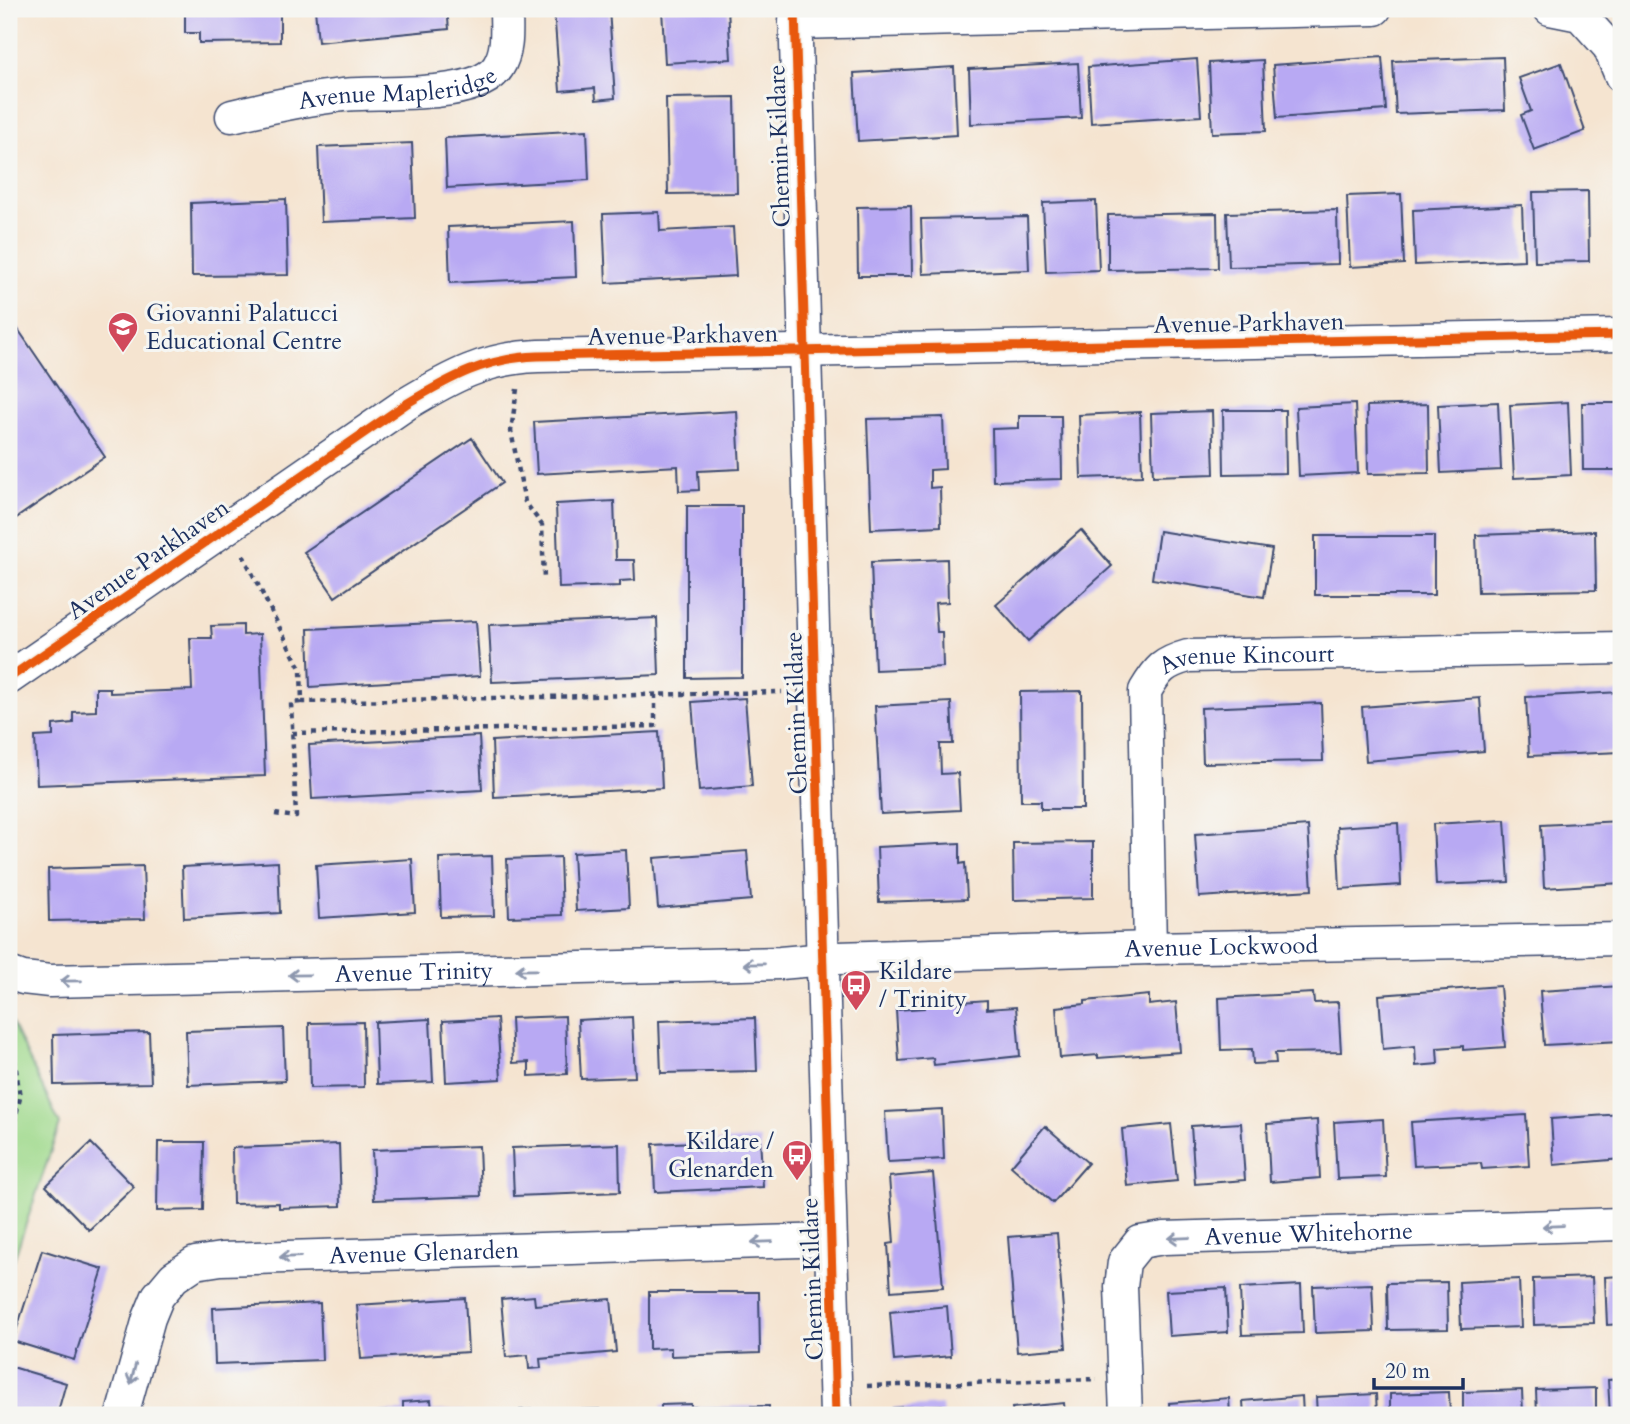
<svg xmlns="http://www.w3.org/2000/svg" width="1630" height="1424" viewBox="0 0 1630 1424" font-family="Cardo,serif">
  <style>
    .green { fill: #9fd98b; stroke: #5d8474; stroke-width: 2 }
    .building { fill: #b8a9f3 }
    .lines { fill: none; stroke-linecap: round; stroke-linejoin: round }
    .minor-casing { stroke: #3c4a6f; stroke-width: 35 }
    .path { stroke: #3c4a6f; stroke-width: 4.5; stroke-dasharray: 5 5; stroke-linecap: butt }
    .minor { stroke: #fff; stroke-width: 32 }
    .cycleway-casing { stroke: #f6f6f2; stroke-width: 13 }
    .cycleway { stroke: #e8590c; stroke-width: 9 }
    .oneway { stroke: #8d97ae }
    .labels { text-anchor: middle; stroke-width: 6; stroke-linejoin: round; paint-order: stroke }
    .street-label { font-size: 24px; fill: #1b2f5e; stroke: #f6f6f2 }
    .poi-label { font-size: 24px; fill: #1b2f5e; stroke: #f6f6f2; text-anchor: start }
  </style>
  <rect width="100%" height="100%" fill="#f6f6f2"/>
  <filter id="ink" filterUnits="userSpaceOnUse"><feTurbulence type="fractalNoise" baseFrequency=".0143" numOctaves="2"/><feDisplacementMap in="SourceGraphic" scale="14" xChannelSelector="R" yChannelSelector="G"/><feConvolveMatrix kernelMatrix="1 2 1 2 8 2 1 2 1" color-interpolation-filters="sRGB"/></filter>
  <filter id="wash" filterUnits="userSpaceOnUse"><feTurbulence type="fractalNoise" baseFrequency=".00686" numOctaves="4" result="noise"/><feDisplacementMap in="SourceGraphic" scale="28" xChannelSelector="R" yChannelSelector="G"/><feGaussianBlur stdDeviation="1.57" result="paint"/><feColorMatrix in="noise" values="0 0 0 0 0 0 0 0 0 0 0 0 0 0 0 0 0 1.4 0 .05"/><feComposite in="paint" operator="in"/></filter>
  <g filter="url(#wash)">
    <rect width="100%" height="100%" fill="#f5e4d0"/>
    <!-- green -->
    <path class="green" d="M9 1017 60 1124 9 1274Z"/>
    <g id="blocks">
      <!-- building -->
      <path class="building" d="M185 9H280V42L199 43V33H185Z
        M315 9H447L449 29 318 42Z
        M554 9H609L615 98 596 100 595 88 560 91Z
        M662 9H728L731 59 665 63Z
        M1382 57 1386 110 1277 118 1273 65Z
        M1503 57 1505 110 1396 114 1393 61Z
        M1197 59 1201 116 1091 123 1088 67Z
        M1263 60 1266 131 1212 133 1209 63Z
        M1078 63 1081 118 971 124 969 69Z
        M1561 63 1585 131 1534 150 1521 115 1531 111 1519 78Z
        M954 67 957 135 858 141 854 73Z
        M735 97 737 193 668 194 666 98Z
        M587 130 589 180 447 188 445 138Z
        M412 143 415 218 321 222 318 147Z
        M1588 191 1589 261 1535 262 1533 192Z
        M1401 194 1404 264 1350 267 1347 196Z
        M286 199 288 275 192 276 191 203Z
        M1096 201 1099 270 1046 272 1043 203Z
        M1522 205 1524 260 1415 265 1413 210Z
        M911 206 912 276H858L857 207Z
        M1337 210 1338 264 1229 267 1227 213Z
        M659 212 660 231 733 227 736 276 606 283 603 214Z
        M1217 213 1218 268 1108 270V215Z
        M1027 217 1029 270 923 274 921 219Z
        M574 221 576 277 450 283 448 227Z
        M9 316 105 457 9 523Z
        M1498 402 1501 470 1441 473 1438 405Z
        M1568 402 1571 475 1514 478 1510 405Z
        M1582 403H1621V470H1583Z
        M1355 404 1358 473 1299 476 1296 407Z
        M1428 404 1429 473 1368 474 1367 406Z
        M1223 410H1285L1286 473 1224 474Z
        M737 411 740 469 698 471 699 490 679 491 678 466 537 474 534 422Z
        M1212 411 1214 474 1153 476 1151 413Z
        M1140 412 1142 476 1081 478 1079 415Z
        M1019 416H1061L1062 479 993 481 992 429 1019 428Z
        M943 417 945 469 930 470V488L940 487 941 526 871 529 867 419Z
        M472 438 502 483 335 597 304 552Z
        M614 501 616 560H634L635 580 620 581V586L559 588 556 504Z
        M687 506H742V677L687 678Z
        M1081 530 1112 566 1028 641 996 605Z
        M1159 531 1272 549 1264 597 1152 579Z
        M1595 531 1596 590 1478 592 1476 535Z
        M1315 536H1434V595H1315Z
        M947 559 948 602 935 603 937 632H942L943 667 875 670 871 562Z
        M657 618 659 675 492 682 489 625Z
        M476 621 480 676 310 687 308 629Z
        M243 625V635L260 634 265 776 37 785 35 737 53 736V725L73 723V712L96 711V688H110V693L192 690 190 638H212L211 626Z
        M1082 691 1083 809H1041V801H1021L1020 692Z
        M1621 692V752L1529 756 1526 697Z
        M745 698 752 786 699 791 692 702Z
        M1480 698 1484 751 1366 761 1362 707Z
        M951 702 953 744H940L941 774 958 773 960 810 881 814 875 706Z
        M1321 703 1323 761 1203 763 1201 708Z
        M659 732 662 788 494 797 492 741Z
        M479 736 482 790 312 799 309 745Z
        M1505 820 1509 882 1436 885 1433 824Z
        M1621 821V883L1544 888 1541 825Z
        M1398 823 1401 885 1340 889 1337 827Z
        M1308 826 1312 890 1199 897 1195 834Z
        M1093 842V898L1014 900 1013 843Z
        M960 843V864L965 863 967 899 879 902 877 847Z
        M626 850 629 908 576 911 573 853Z
        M747 851 751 900 658 908 654 858Z
        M492 856 494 916 441 917 439 858Z
        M560 857 562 915 509 917 507 859Z
        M412 859 415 912 319 918 316 865Z
        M278 862 280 913 184 918 182 867Z
        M143 866 145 919 49 921 48 869Z
        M1500 986 1505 1047 1463 1050V1046L1437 1048 1438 1064 1416 1066 1415 1046 1383 1049 1379 995Z
        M1621 986V1041L1544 1045 1540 991Z
        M1313 993 1314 1003 1338 1002 1341 1052 1275 1053 1276 1063 1253 1064 1252 1049 1221 1050 1219 998Z
        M1149 995V1005L1176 1002 1180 1052 1098 1058V1055L1060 1058 1056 1007 1085 1004V1001Z
        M987 1000V1009L1016 1007 1020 1056 934 1065 933 1058 899 1061 896 1010 924 1008V1005Z
        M565 1016 567 1074 529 1076V1062L513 1063 511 1018Z
        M632 1017 635 1077 581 1079 578 1020Z
        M497 1018 501 1079 446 1082 443 1021Z
        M755 1018 757 1071 661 1073 659 1021Z
        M430 1019 433 1082 377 1084 375 1022Z
        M363 1022 364 1087 310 1088 309 1023Z
        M283 1028 285 1081 188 1085 186 1031Z
        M149 1032 151 1083 54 1085 53 1035Z
        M942 1109 944 1159 888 1162 885 1112Z
        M1621 1114V1159L1554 1165 1551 1119Z
        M1526 1115 1529 1166 1482 1169 1481 1163 1414 1166 1411 1122Z
        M1383 1119 1386 1177 1337 1179 1334 1122Z
        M1317 1120 1320 1178 1270 1182 1267 1124Z
        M1241 1123 1245 1180 1195 1184 1191 1126Z
        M1171 1124 1177 1181 1127 1186 1122 1129Z
        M1045 1126 1088 1163 1053 1203 1011 1166Z
        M760 1139 763 1187 655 1192 653 1144Z
        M158 1142H204L203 1210 157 1211Z
        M91 1143 134 1187 89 1230 46 1186Z
        M339 1144 341 1206 279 1208V1203L233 1204 232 1148Z
        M619 1144 620 1192 514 1196 512 1148Z
        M479 1146 481 1196 374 1200 372 1150Z
        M933 1173 943 1287 891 1291 888 1244 894 1243 889 1177Z
        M1057 1233 1066 1348 1017 1352 1008 1237Z
        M42 1250 103 1269 74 1360 13 1341Z
        M1621 1276V1324L1607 1325 1605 1277Z
        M1592 1277 1594 1323 1534 1325 1533 1279Z
        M1519 1279 1521 1327 1461 1329 1459 1282Z
        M1447 1282 1448 1329 1388 1330 1387 1283Z
        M1372 1284 1374 1331 1315 1333 1313 1286Z
        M1301 1285 1303 1333 1242 1335 1240 1288Z
        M1226 1288 1228 1332 1169 1336 1166 1291Z
        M649 1292H759L760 1353 671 1356V1348L649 1349Z
        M534 1296 535 1305 611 1299 616 1352 540 1359 541 1368 529 1369 528 1355 506 1357 501 1299Z
        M465 1298 468 1352 361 1359 357 1305Z
        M320 1303 322 1360 215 1364 213 1308Z
        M947 1306 951 1356 894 1361 890 1312Z
        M9 1366 66 1383 57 1415H9Z
        M1621 1379V1415H1610L1608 1380Z
        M1596 1388V1415H1537L1536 1390Z
        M1522 1390 1523 1415H1463V1392Z
        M1449 1392 1450 1415H1390V1394Z
        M1376 1394 1377 1415H1317L1316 1397Z
        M1302 1396 1303 1415H1244L1243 1401Z
        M1229 1398 1230 1415H1170L1169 1403Z
        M431 1400 432 1411 464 1410 465 1415H377V1412L403 1411V1402Z
        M1064 1403 1065 1415H1013L1012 1408Z
        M691 1404V1407L769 1406V1415H661V1405Z
        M942 1405 943 1415H894L893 1408Z
        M550 1409V1411L599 1409V1412L626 1411 627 1415H520V1410Z"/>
    </g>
  </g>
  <g filter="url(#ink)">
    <use href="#blocks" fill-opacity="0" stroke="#3c4a6f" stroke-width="2"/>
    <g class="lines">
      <!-- minor casing -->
      <g class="minor-casing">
        <g id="minor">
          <path d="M795 9 836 1415"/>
          <path d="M1550 9 1580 15 1609 47 1621 76"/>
          <path d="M795 23 1375 9"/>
          <path id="s1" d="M232 116C269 107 305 99 343 95 379 91 477 100 498 67 509 50 506 28 506 9"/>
          <path d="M9 678 406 404C451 377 485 358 538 356L1621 335"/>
          <path id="s2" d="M1150 948 1145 691C1158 669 1163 663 1188 656L1621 648"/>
          <path id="s3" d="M9 973 23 978 50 981 780 963 838 958 1150 948 1621 939"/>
          <path id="s4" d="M122 1415 149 1318 158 1296 174 1277 195 1263 221 1259 830 1240"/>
          <path id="s5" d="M1126 1415 1121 1287 1124 1262 1140 1242 1164 1238 1621 1224"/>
        </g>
      </g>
      <!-- path -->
      <path class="path" d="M517 389 511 431 525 502 542 525 544 580
        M243 555 301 670 302 702 782 692
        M292 733 655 726V695
        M275 814 296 817 291 703 302 702
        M9 1019 20 1098 9 1145
        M867 1386 1097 1379"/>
      <!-- minor -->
      <use href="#minor" class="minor"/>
      <!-- cycleway casing -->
      <g class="cycleway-casing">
        <path id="cycleway" d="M795 9 836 1415
          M9 678 406 404C451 377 485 358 538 356L1621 335"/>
      </g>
      <!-- cycleway -->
      <use href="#cycleway" class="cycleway"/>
    </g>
    <!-- one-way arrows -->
    <defs><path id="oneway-shaft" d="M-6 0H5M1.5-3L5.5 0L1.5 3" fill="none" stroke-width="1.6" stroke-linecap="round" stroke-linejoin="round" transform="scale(1.75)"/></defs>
    <g class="oneway">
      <use href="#oneway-shaft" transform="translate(754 964) rotate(179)"/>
      <use href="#oneway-shaft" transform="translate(526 970) rotate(179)"/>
      <use href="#oneway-shaft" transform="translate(299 975) rotate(179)"/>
      <use href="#oneway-shaft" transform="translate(71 981) rotate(179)"/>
      <use href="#oneway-shaft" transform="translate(1553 1226) rotate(178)"/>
      <use href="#oneway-shaft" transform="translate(1179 1238) rotate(178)"/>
      <use href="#oneway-shaft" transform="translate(762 1242) rotate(178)"/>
      <use href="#oneway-shaft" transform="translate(290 1257) rotate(178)"/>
      <use href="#oneway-shaft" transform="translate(133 1374) rotate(105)"/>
    </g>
  </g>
  <!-- icons -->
  <defs>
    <g id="school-pin" transform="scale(1.575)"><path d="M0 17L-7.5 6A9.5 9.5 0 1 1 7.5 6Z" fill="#d1495b" stroke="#f6f6f2"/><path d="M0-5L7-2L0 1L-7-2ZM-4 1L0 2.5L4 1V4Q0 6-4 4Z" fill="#fff"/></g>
    <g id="bus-pin" transform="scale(1.575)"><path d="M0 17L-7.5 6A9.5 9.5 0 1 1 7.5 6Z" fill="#d1495b" stroke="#f6f6f2"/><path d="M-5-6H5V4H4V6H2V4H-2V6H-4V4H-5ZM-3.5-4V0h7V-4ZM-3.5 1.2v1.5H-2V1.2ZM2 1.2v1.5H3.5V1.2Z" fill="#fff"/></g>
  </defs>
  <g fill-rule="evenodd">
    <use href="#school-pin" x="123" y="327"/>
    <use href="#bus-pin" x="856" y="985"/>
    <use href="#bus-pin" x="797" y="1155"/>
  </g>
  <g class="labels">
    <!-- street labels -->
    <g class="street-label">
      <text dy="8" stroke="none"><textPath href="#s1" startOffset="168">Avenue Mapleridge</textPath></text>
      <text transform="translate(779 146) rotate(-92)" y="8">Chemin Kildare</text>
      <text transform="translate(1249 323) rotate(-1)" y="8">Avenue Parkhaven</text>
      <text transform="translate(683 335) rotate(-1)" y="8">Avenue Parkhaven</text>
      <text transform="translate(148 559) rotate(-35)" y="8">Avenue Parkhaven</text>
      <text dy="8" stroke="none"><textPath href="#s2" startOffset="373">Avenue Kincourt</textPath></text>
      <text transform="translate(796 713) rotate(-92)" y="8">Chemin Kildare</text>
      <text dy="8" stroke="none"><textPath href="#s3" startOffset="1214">Avenue Lockwood</textPath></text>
      <text dy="8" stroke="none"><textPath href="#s3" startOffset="406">Avenue Trinity</textPath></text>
      <text dy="8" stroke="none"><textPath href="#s5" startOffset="348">Avenue Whitehorne</textPath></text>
      <text dy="8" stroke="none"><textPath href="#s4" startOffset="404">Avenue Glenarden</textPath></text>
      <text transform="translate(812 1279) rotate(-92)" y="8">Chemin Kildare</text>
    </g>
    <!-- poi labels -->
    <g class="poi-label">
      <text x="146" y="321">Giovanni Palatucci<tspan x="146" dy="28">Educational Centre</tspan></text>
      <text x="879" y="979">Kildare<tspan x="879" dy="28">/ Trinity</tspan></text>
      <text x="774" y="1149" text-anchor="end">Kildare /<tspan x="774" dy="28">Glenarden</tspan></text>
    </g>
  </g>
  <!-- margin -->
  <rect width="1630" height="1424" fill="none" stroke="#f6f6f2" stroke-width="35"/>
  <!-- scale -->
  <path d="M1374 1378v10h89v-10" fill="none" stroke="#1b2f5e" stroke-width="3.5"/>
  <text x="1385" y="1378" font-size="21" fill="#1b2f5e" stroke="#f6f6f2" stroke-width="5" paint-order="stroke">20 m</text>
</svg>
